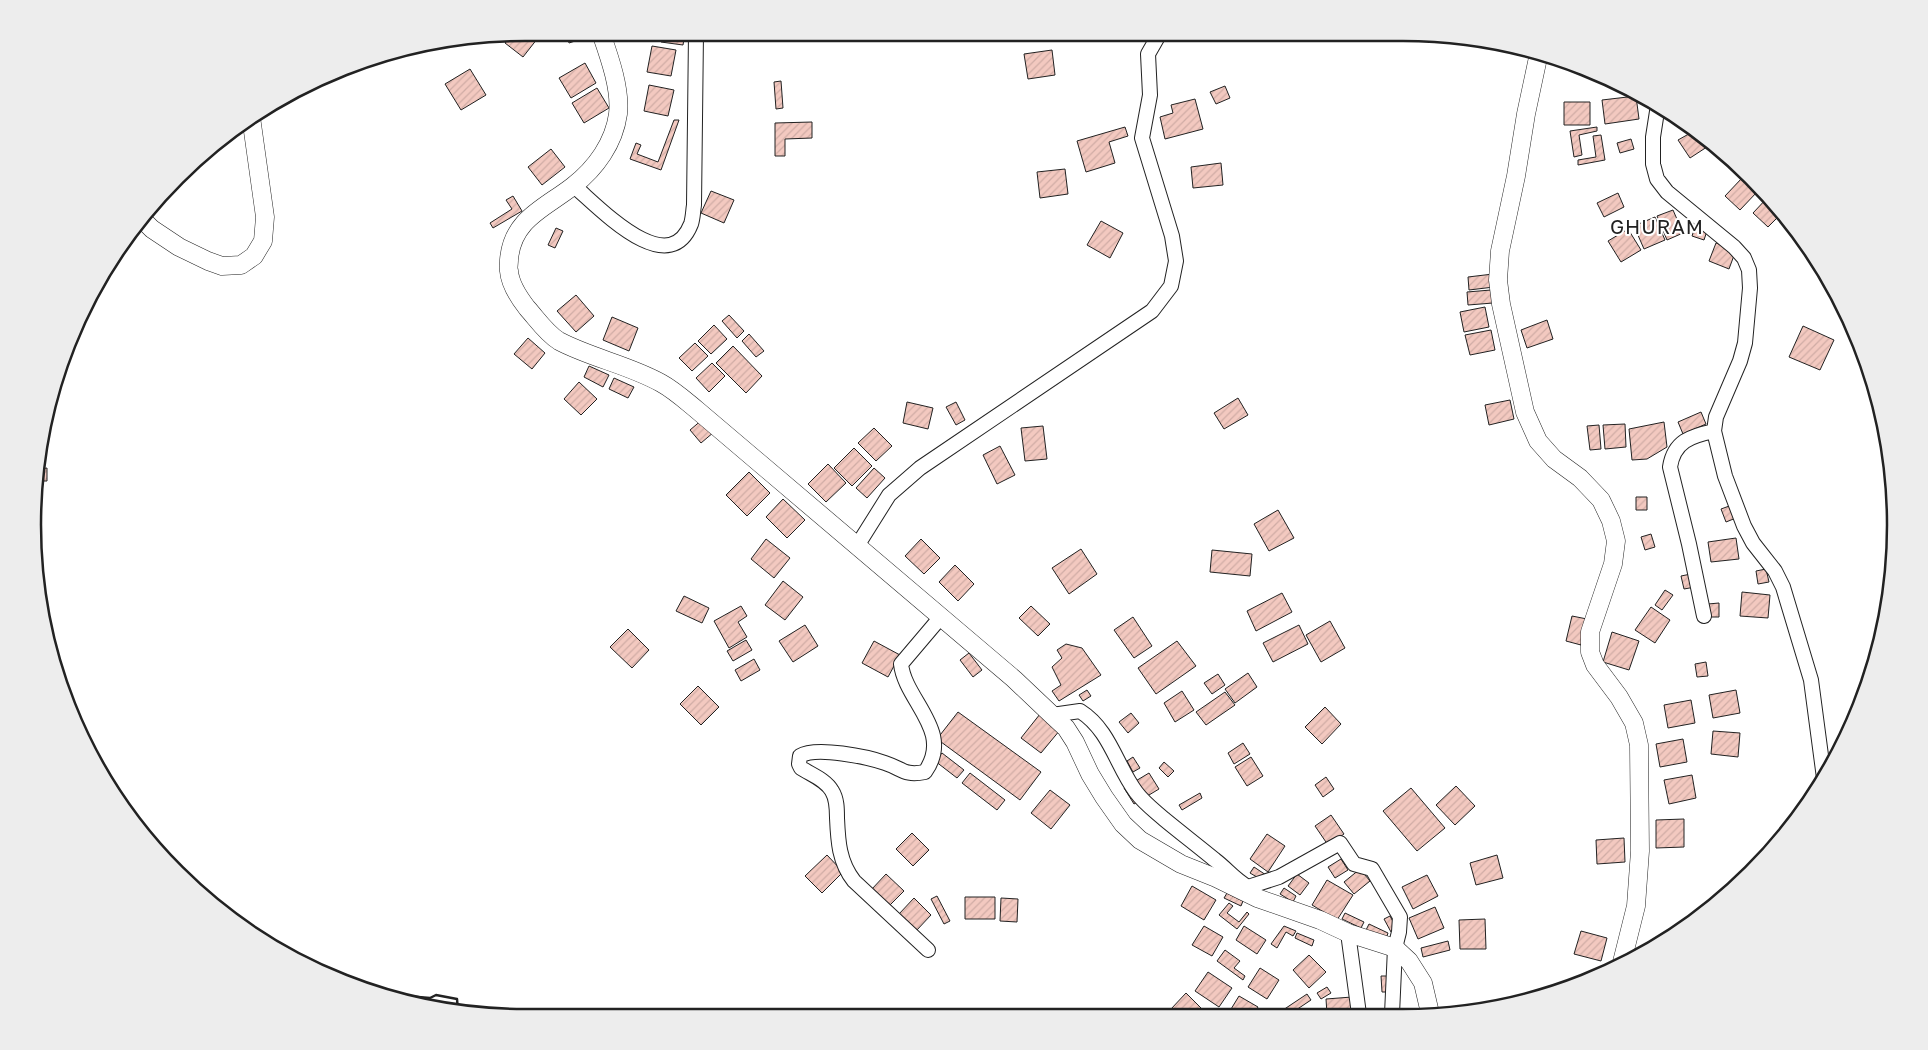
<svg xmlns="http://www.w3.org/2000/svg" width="1928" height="1050" viewBox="0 0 1928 1050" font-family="'Golos Text',sans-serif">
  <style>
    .building { fill: url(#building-hatch); stroke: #222 }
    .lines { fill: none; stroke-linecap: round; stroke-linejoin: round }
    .minor-casing { stroke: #222; stroke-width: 16 }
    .tertiary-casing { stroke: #222; stroke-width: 19 }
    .minor { stroke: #fff; stroke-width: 14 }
    .tertiary { stroke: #fff; stroke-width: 18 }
    .wall { stroke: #222; stroke-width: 2.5 }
    .labels { text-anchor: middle; stroke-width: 4; stroke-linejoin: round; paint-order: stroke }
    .quarter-label { font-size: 20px; letter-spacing: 1px; fill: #222; stroke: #fff }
    .rim { fill: none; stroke: #222; stroke-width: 2.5 }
  </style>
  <defs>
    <pattern id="building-hatch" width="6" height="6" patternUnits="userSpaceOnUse" patternTransform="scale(1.25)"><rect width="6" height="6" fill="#f3c9c0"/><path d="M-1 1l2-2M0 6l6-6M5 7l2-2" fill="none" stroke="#d0aca5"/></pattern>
  </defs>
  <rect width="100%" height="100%" fill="#fff"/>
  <!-- building -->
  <path class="building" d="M525 32 541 34 523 57 505 43 512 34Z
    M566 33H597V34L569 43Z
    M663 33H685L683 45 661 42Z
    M652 46 676 50 671 76 647 72Z
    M1052 50 1055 75 1028 79 1024 54Z
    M585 63 596 83 571 98 559 78Z
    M470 69 486 95 461 110 445 84Z
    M781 81 783 108 776 109 774 82Z
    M649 85 674 90 668 116 644 111Z
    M1225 86 1230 98 1216 104 1210 92Z
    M597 88 609 108 584 123 572 103Z
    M1636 96 1639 119 1605 124 1602 100Z
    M1195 99 1203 129 1165 139 1160 117 1173 113 1171 105Z
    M1564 102H1590V125H1564Z
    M674 120H679L661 170 630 159 636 143 641 145 637 154 658 162Z
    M812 122V138L785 139V156H775V123Z
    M1125 127 1128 136 1109 142 1115 163 1086 172 1077 141Z
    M1597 127V131L1579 135 1582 155 1574 157 1570 131Z
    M1694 131 1708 140 1710 145 1690 158 1678 140Z
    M1601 135 1605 160 1578 165V160L1596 157 1593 136Z
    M1631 139 1634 149 1620 153 1617 143Z
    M551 149 565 167 542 185 528 167Z
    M1221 163 1223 185 1193 188 1191 167Z
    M1065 169 1068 194 1040 198 1037 172Z
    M1742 178 1757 192 1740 210 1725 196Z
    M711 191 734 200 724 223 701 213Z
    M1618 193 1624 207 1604 217 1597 203Z
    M513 196 522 211 493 228 490 223 512 209 506 200Z
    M1768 197 1782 213 1768 227 1753 213Z
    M1673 210 1683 233 1667 240 1657 216Z
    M1655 217 1665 240 1644 249 1634 226Z
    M1101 221 1123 233 1110 258 1087 245Z
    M1696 224 1708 228 1704 240 1692 236Z
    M556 228 563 231 555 248 548 245Z
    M1628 229 1641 250 1621 262 1608 241Z
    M1716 243 1736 250 1729 269 1709 261Z
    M1493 274 1494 287 1469 290 1468 277Z
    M1491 290 1493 303 1468 305 1467 292Z
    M576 295 594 316 576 332 557 311Z
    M1485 307 1489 327 1464 332 1460 312Z
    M729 315 744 331 737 338 722 321Z
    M612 317 638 328 629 351 603 340Z
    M1547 320 1553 339 1527 348 1521 330Z
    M714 325 727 339 711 354 698 341Z
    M1803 326 1834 340 1820 370 1789 357Z
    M1491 330 1495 350 1470 355 1465 335Z
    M749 334 764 351 756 357 742 341Z
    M528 338 545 353 532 369 514 354Z
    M695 343 708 356 692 371 679 358Z
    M733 346 762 376 746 393 716 363Z
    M712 363 725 376 709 392 696 378Z
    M589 366 609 375 603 387 584 377Z
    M614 378 634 387 628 398 609 389Z
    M579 382 597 399 581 415 564 399Z
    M1238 398 1248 415 1224 429 1214 413Z
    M1510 400 1514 419 1489 425 1485 405Z
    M907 402 933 408 928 429 903 423Z
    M956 402 965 420 956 425 946 407Z
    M1701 412 1706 424 1683 434 1678 422Z
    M703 419 714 432 701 443 690 430Z
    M1664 422 1667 447 1647 459 1632 460 1629 429Z
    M1625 424 1626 447 1605 449 1603 425Z
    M1599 425 1601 449 1590 450 1587 426Z
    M1043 426 1047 459 1025 461 1021 428Z
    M874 428 892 446 876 461 858 443Z
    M1000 446 1015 475 997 484 983 455Z
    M854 448 872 466 852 486 834 468Z
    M828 464 846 483 826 502 808 484Z
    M47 468V481H41L40 469Z
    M874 468 885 478 867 498 856 488Z
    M749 472 770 493 747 516 726 495Z
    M1636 497H1647V510H1636Z
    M783 499 805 520 787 538 766 517Z
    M1732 505 1736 518 1726 522 1721 509Z
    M1278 510 1294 538 1269 551 1254 524Z
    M1651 534 1655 547 1645 550 1641 537Z
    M1736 538 1739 559 1711 562 1708 542Z
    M766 539 790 558 774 578 751 559Z
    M921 539 940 558 924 574 905 556Z
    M1081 549 1097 574 1069 594 1052 568Z
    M1212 550 1252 554 1250 576 1210 572Z
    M955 565 974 584 958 601 939 582Z
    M1766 569 1769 582 1758 584 1756 571Z
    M1691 574 1695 587 1684 589 1681 576Z
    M783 581 803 597 785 620 765 605Z
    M1665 590 1673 595 1662 610 1655 605Z
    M1742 592 1770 595 1768 618 1740 616Z
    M1282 593 1292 612 1256 631 1247 611Z
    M684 596 709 608 702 623 676 611Z
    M1719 603V617H1708V604Z
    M741 606 747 616 738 622 747 637 729 648 714 621Z
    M1031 606 1050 624 1038 636 1019 618Z
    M1651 607 1670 620 1655 643 1635 630Z
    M1572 616 1587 619 1581 645 1566 641Z
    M1133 617 1152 646 1134 658 1114 630Z
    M1330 621 1345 648 1321 662 1306 635Z
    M805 625 818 646 793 662 779 641Z
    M1299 625 1308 644 1273 662 1263 643Z
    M628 629 649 650 632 668 610 647Z
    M1612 632 1639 641 1629 670 1603 662Z
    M746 640 752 650 733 661 727 651Z
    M874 641 900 655 888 677 862 663Z
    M1177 641 1196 666 1156 694 1138 668Z
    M1066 644 1082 648 1101 675 1059 701 1052 691 1061 685 1052 667 1062 658 1057 650Z
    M969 653 982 670 973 677 960 660Z
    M754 659 760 670 741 681 735 670Z
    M1706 662 1708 676 1697 677 1695 664Z
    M1248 673 1257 687 1235 703 1225 689Z
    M1218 674 1225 685 1212 694 1204 683Z
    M698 686 719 707 701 725 680 704Z
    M1087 690 1091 696 1083 701 1079 695Z
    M1736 690 1740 713 1713 718 1709 695Z
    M1182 691 1194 710 1175 722 1164 703Z
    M1225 692 1235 705 1206 725 1196 712Z
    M1691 700 1695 723 1668 728 1664 705Z
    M1325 707 1341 724 1322 744 1305 727Z
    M958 712 1041 772 1020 800 937 739Z
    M1131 713 1139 723 1128 733 1119 722Z
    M1040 714 1060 730 1041 753 1021 738Z
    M1713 731 1740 733 1738 757 1711 754Z
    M1683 739 1687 762 1660 767 1656 744Z
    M1243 743 1250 754 1234 764 1228 753Z
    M942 753 964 770 957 778 935 761Z
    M1133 757 1140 768 1133 772 1127 761Z
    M1251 757 1263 776 1247 786 1235 767Z
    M1164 762 1174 771 1168 777 1159 768Z
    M970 773 1005 800 997 810 962 783Z
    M1149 773 1159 789 1134 804 1124 788Z
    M1692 775 1696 798 1669 804 1664 780Z
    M1326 777 1334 789 1323 797 1315 785Z
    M1456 786 1475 806 1455 825 1436 805Z
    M1411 788 1445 828 1417 851 1383 811Z
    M1050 790 1070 805 1051 829 1031 813Z
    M1200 793 1202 798 1182 810 1179 805Z
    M1331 815 1344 834 1328 845 1315 826Z
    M1684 819V847L1656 848V820Z
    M912 833 929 850 913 866 896 849Z
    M1267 834 1285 846 1268 872 1250 859Z
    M1624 838 1625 862 1597 864 1596 840Z
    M827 855 843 872 822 893 805 876Z
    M1497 855 1503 878 1476 885 1470 863Z
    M1341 859 1348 870 1335 878 1328 867Z
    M1254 867 1266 875 1262 880 1250 873Z
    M1360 869 1370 881 1354 894 1344 882Z
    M886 874 904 891 888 907 871 890Z
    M1297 874 1309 883 1300 895 1288 886Z
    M1427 875 1438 896 1413 909 1402 887Z
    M1327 880 1353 895 1337 920 1312 905Z
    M1192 886 1216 900 1204 920 1181 906Z
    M1284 888 1296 896 1293 902 1280 894Z
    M1227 893 1243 901 1241 906 1224 898Z
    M937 896 950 921 944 924 931 899Z
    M965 897H995V919H965Z
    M914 898 931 915 916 931 899 914Z
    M1001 898 1018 899 1017 922 1000 921Z
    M1229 903 1233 906 1227 913 1239 922 1247 912 1249 914 1237 929 1219 915Z
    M1435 907 1444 928 1418 939 1409 918Z
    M1345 913 1364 922 1361 928 1342 919Z
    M1390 916 1397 929 1391 932 1384 919Z
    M1485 919 1486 949H1460L1459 920Z
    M1369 924 1388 933 1386 939 1366 930Z
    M1204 926 1223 937 1212 956 1192 945Z
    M1244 926 1266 940 1257 954 1236 940Z
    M1284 926 1296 931 1293 936 1286 932 1277 948 1271 944Z
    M1581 931 1607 938 1601 961 1574 954Z
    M1297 933 1314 940 1312 946 1295 938Z
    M1448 941 1450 950 1423 957 1421 948Z
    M1225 950 1240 961 1234 968 1245 976 1243 980 1217 961Z
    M1309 955 1326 972 1309 988 1293 970Z
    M1260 968 1279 980 1267 999 1248 987Z
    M1208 972 1232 988 1219 1007 1195 991Z
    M1381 976H1388V992H1382Z
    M1327 987 1331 993 1321 999 1317 993Z
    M1186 993 1202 1009 1197 1014H1176L1171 1009Z
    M1307 994 1311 1000 1290 1014H1286L1283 1010Z
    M1239 996 1258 1007 1254 1014H1228Z
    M1352 997 1353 1014H1327L1326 999Z"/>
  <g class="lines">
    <!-- minor casing -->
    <g class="minor-casing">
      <path id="minor" d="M1658 105 1653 137V164L1657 179 1667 192 1734 247 1744 258 1749 270 1750 288 1745 343 1740 361 1716 417 1714 431 1725 476 1744 526 1753 543 1775 571 1783 587 1811 680 1824 778
        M574 186C598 206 668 282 691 224 693 218 693 211 694 205L696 33
        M857 546 889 495 920 468 1152 311 1171 286 1176 261 1172 236 1142 138 1150 95 1148 54 1160 33
        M1704 616 1689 544 1670 467C1674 441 1691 436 1714 431
        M1052 715 1080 711C1110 730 1116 765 1136 792 1144 803 1155 811 1164 819 1181 833 1198 846 1215 860 1227 869 1235 880 1248 887L1279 877 1340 843 1354 864 1372 869 1400 917 1399 932 1395 948 1392 1014
        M1348 933 1359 1014
        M928 950 854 881C839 862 838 841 837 818 837 809 837 799 832 791 826 780 812 775 801 768L799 764 800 756C816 746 868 757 885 763 903 769 904 776 925 772 954 731 905 701 901 664L940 618"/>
    </g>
    <!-- tertiary casing -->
    <g class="tertiary-casing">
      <path id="tertiary" d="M601 33C609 56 621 89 618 114 614 143 596 168 573 186 545 208 512 219 509 260 509 263 508 268 509 271 510 284 520 299 527 308 537 319 546 333 559 341 591 358 629 365 661 383 674 390 686 401 697 410L1014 679 1052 715 1066 728 1075 742 1090 774 1104 797 1123 824 1140 840 1181 864 1216 878 1257 898 1320 920 1348 933 1395 948 1409 961 1423 983 1430 1013
        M1539 53 1526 114 1516 176 1500 251 1498 280 1501 304 1525 412 1538 441 1554 459 1580 478 1601 500 1611 521 1616 541 1613 564 1590 632V652L1595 665 1619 697 1634 723 1639 745 1640 851 1636 906 1622 962
        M141 218 152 229 179 247 208 261 222 266 241 265 254 256 263 241 265 217 251 117"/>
    </g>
    <!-- minor -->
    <use href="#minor" class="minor"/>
    <!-- tertiary -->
    <use href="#tertiary" class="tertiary"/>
    <!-- wall -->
    <path class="wall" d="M382 994 430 998 436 995 457 999 458 1011"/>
  </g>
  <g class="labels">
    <!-- quarter labels -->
    <g class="quarter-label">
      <text x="1657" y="234">GHURAM</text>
    </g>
  </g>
  <!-- crop -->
  <path d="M0 0H1928V1050H0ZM525 41H1403A484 484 0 0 1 1887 525V525A484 484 0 0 1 1403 1009H525A484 484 0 0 1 41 525V525A484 484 0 0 1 525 41Z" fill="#ededed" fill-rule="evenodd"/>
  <path class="rim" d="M525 41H1403A484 484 0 0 1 1887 525V525A484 484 0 0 1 1403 1009H525A484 484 0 0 1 41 525V525A484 484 0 0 1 525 41Z"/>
</svg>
